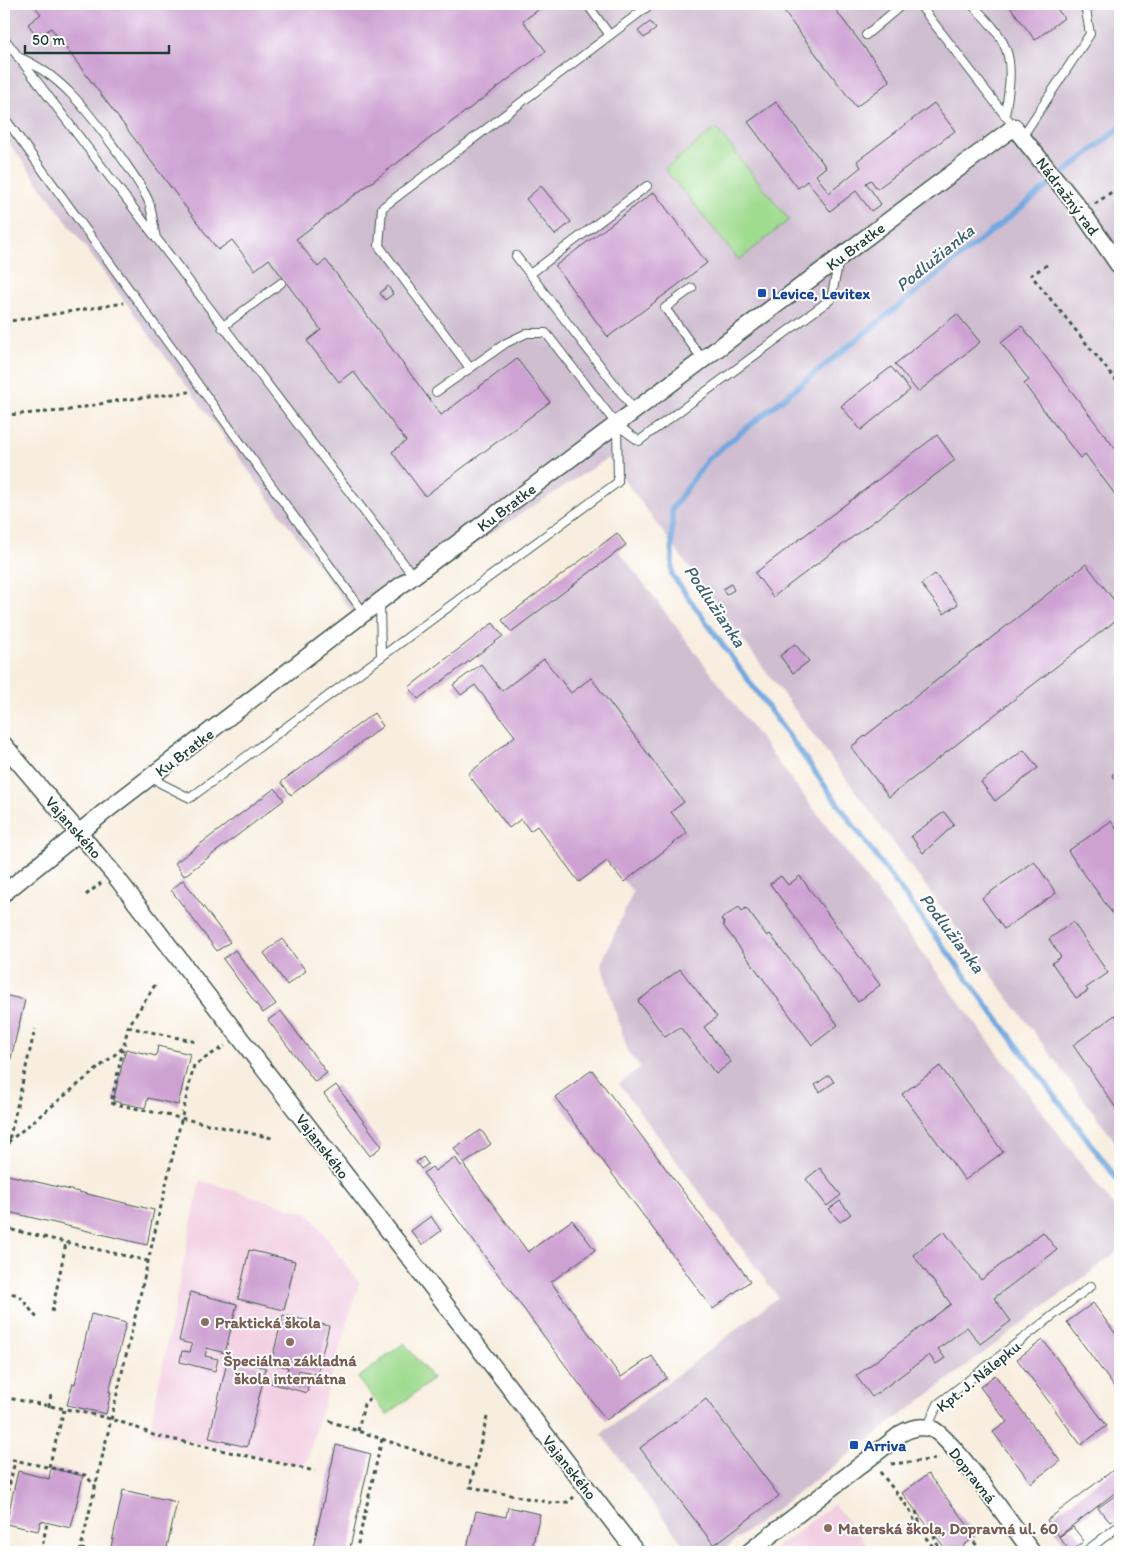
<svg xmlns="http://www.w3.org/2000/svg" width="1124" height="1556" viewBox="0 0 1124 1556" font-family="Itim,sans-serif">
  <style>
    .built { fill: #f2cfe2 }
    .industrial { fill: #cfbdd0 }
    .green { fill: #a0dc90; stroke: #608c62 }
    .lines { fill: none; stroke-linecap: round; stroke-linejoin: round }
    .stream { stroke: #72a7df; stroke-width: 5.5 }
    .building { fill: #cda1d2 }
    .lane-casing { stroke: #40584e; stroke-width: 10 }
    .street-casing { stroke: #40584e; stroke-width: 19 }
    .path { stroke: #40584e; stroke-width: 3; stroke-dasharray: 4 4; stroke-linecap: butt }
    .lane { stroke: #fff; stroke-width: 8 }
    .street { stroke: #fff; stroke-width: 16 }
    .transit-dot { fill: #1a4fb4; stroke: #fff; stroke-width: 2 }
    .education-dot { fill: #8d6e63; stroke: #fff; stroke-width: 2 }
    .labels { text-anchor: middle; stroke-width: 4; stroke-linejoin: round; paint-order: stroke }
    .street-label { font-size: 16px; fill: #1f3d34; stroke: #fff }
    .transit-label { font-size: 16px; font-weight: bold; fill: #164399; stroke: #fff; text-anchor: start }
    .education-label { font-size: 16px; font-weight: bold; fill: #785e54; stroke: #fff; text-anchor: start }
    .water-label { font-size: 18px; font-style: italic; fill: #3c6270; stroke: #fff }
  </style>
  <rect width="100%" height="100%" fill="#fff"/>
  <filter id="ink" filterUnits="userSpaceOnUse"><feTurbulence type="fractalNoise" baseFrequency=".02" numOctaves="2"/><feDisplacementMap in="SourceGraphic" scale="10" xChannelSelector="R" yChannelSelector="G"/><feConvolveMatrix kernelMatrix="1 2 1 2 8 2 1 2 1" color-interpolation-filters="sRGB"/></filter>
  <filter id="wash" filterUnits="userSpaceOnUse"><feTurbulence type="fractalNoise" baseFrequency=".0096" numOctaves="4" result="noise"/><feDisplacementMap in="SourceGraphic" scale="20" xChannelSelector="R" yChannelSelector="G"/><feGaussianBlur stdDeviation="1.12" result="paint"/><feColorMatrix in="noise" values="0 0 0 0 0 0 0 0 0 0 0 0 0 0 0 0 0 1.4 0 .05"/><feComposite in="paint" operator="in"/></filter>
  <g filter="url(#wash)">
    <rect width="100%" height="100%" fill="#f8eedf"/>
    <!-- built -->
    <path class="built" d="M200 1180 309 1214 359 1283 305 1466 149 1433Z
      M834 1504 873 1552H771Z"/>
    <!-- industrial -->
    <path class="industrial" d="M4 4H1120V1148L608 458 357 619 4 136Z
      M619 551 1120 1215V1250L720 1552H689L601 1434 778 1297 619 1084 641 1068 628 1052 601 964 633 892 607 861 528 726 477 658Z"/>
    <!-- green -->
    <path class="green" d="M716 128 789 220 739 260 665 169Z
      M404 1343 433 1379 387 1415 358 1378Z"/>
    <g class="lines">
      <!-- stream -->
      <path class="stream" d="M1120 128 708 459 672 509V575L886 870 1120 1183"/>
    </g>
    <g id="blocks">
      <!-- building -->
      <path class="building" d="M33 4H510L512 6 515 4H546L523 21 546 51 296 239 318 267 326 260 441 415 517 359 550 402 425 496 392 452 406 441 353 371 339 382 307 341 321 330 269 259 255 270 232 240 218 250 51 28 38 38 28 24 41 14Z
        M778 4H831L890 81 856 107Z
        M1008 4H1053L1064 18 1035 40Z
        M650 22 656 29 644 38 638 31Z
        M776 102 826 167 816 175 829 193 861 167 857 161 934 103 955 131 877 189 871 180 866 183 881 204 871 211 856 191 830 211 807 181 798 188 748 122Z
        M541 186 571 222 555 235 526 199Z
        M654 192 707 263 608 337 555 266Z
        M388 286 393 294 385 300 380 293Z
        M957 314 980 342 918 392 895 364Z
        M1022 326 1120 455V501L1085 454 1080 458 1024 384 1029 380 1001 343Z
        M891 367 910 390 861 430 841 406Z
        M937 435 955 460 773 597 755 573Z
        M617 533 626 545 511 632 502 620Z
        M1086 564 1120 608V617L889 797 851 747Z
        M935 574 958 604 944 614 921 584Z
        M731 584 734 590 726 595 723 589Z
        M493 623 503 636 418 699 409 687Z
        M795 644 809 661 793 673 780 656Z
        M544 659 571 693 591 678 684 802 671 812 687 833 624 882 607 861 579 882 537 826 530 831 521 819 509 828 468 774 515 736 475 685 461 695 453 685 481 664 502 691Z
        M374 713 383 726 291 795 281 782Z
        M1024 750 1038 768 995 801 981 782Z
        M1120 769V786L1112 775Z
        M275 788 284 800 184 876 175 863Z
        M944 812 954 825 923 853 911 836Z
        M1111 821 1120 834V924L1068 851Z
        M1034 861 1056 893 1004 929 982 898Z
        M781 876 788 885 800 876 880 985 858 1002 770 884Z
        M183 880 230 942 217 951 171 890Z
        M739 907 742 911 746 908 767 936 770 934 838 1025 812 1045 723 925 725 924 721 919Z
        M1073 922 1108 973 1086 988 1088 991 1076 998 1052 963 1061 957 1049 939Z
        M282 939 306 971 287 985 264 953Z
        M235 950 276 1004 263 1013 223 959Z
        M680 969 717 1017 704 1027 731 1062 716 1074 680 1027 665 1037 638 1001Z
        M4 995 25 1000 4 1087Z
        M281 1011 327 1073 315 1082 268 1020Z
        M1115 1015 1120 1023V1114L1073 1045Z
        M158 1046 190 1054 178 1105 148 1098 145 1108 113 1101 126 1049 156 1056Z
        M940 1066 1003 1152 965 1180 902 1094Z
        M592 1070 750 1281 713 1309 555 1097Z
        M829 1075 834 1082 820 1092 815 1085Z
        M336 1085 382 1146 370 1156 324 1094Z
        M481 1130 491 1144 464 1164 454 1148Z
        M423 1157 428 1164 421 1169 416 1162Z
        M455 1157 461 1166 463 1164 528 1252 572 1220 595 1250 551 1282 621 1377 652 1356 667 1378 606 1420 423 1173 432 1167 435 1171Z
        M820 1168 841 1195 827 1206 806 1179Z
        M4 1174 154 1210 147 1245 4 1211Z
        M840 1201 851 1214 840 1222 829 1209Z
        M431 1216 441 1231 422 1245 411 1231Z
        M944 1231 981 1280 1043 1232 1057 1250 994 1298 1011 1321 980 1344 967 1327 938 1349 945 1358 936 1364 929 1355 872 1397 856 1376 951 1304 913 1255Z
        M249 1250 295 1261 284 1310 238 1299Z
        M190 1292 237 1304 225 1353 207 1348 205 1356 218 1359 215 1371 180 1362 182 1351 190 1352 192 1344 179 1341Z
        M1093 1303 1120 1340V1395L1067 1322Z
        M91 1314 126 1323 109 1392H111L106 1414 67 1405 73 1383 75 1384Z
        M283 1315 329 1326 317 1374 299 1370 297 1378 309 1381 307 1393 271 1383 274 1373 286 1376 288 1367 271 1363Z
        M1043 1340 1107 1426 1081 1445 1017 1359Z
        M228 1358 266 1368 247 1447 209 1438Z
        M995 1375 1060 1461 1031 1483 993 1432 1007 1422 980 1387Z
        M706 1399 779 1496 714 1545 640 1448Z
        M336 1445 371 1454 349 1552H312Z
        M1120 1465V1489L1059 1536 1047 1520Z
        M51 1468 83 1476 71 1528 41 1521 38 1531 6 1524 18 1471 49 1479Z
        M928 1474 976 1536 963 1546 965 1549 960 1552H948L902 1493Z
        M123 1490 177 1502 166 1552H110Z
        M1120 1492V1515L1110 1522 1098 1508Z
        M508 1507 540 1514 531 1552H466L476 1511 506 1517Z
        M1073 1527 1084 1541 1071 1552 1059 1537Z"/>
    </g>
  </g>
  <g filter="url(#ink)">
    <use href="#blocks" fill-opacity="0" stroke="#40584e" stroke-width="1"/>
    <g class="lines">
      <!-- lane casing -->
      <g class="lane-casing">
        <path id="lane" d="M587 4 609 34
          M919 4 1014 127
          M971 4C1014 45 1014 59 1005 116
          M866 35 903 4
          M4 38 414 577
          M18 57C63 75 91 116 119 154 129 169 141 184 148 200 153 211 153 226 156 238
          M4 117 364 613
          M1022 137 1090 34 1085 4
          M516 256 635 411
          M530 274 647 186
          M692 288 665 308 703 360
          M222 327 281 283
          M470 368 379 246 382 208 651 4
          M436 392 506 343 527 333H546L617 425 639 441 831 299 839 260
          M380 601 381 657
          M153 775 160 783 190 798 618 482 617 425
          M927 1428 938 1404 1091 1286
          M1085 1552 1120 1525"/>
      </g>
      <!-- street casing -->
      <g class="street-casing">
        <path id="street" d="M4 745 113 873 636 1552
          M4 893 107 810 380 601 1014 127 1082 212 1120 267
          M749 1552 902 1433C911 1428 921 1425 932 1429 953 1438 1014 1529 1032 1552"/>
      </g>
      <!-- path -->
      <path class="path" d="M1095 204 1120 186
        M1047 265 1031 275 1120 385
        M4 322 124 303
        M4 415 64 411 115 401 189 392
        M86 895 101 883
        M155 985 128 1027 111 1103 272 1138
        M128 1027 197 1042
        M8 1142 124 1047
        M6 1162V1153L35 1029
        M4 1228 148 1261
        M4 1292 19 1295 37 1318
        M52 1312 66 1243
        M4 1397C52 1408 110 1413 153 1435L315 1471
        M49 1407 51 1394
        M487 1417 470 1487 552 1503 568 1502 574 1497
        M329 1421 473 1470
        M358 1431 364 1404 372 1396
        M4 1458 85 1475 96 1487
        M891 1464 939 1459
        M49 1467 64 1410
        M880 1472 910 1510 916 1525 937 1552
        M4 1508 15 1461
        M916 1511 920 1524 917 1527
        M935 1536 934 1537 939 1548 936 1551
        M974 1542 982 1552
        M81 1549 95 1552
        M41 1552 47 1523
        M80 1552 194 1065 225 1046
        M356 1552 382 1439"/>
      <!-- lane -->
      <use href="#lane" class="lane"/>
      <!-- street -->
      <use href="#street" class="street"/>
    </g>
  </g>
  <!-- markers -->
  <g class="transit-dot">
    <rect x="757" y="288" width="10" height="10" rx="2.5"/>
    <rect x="849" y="1440" width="10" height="10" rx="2.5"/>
  </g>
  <g class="education-dot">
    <circle cx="205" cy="1322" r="5"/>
    <circle cx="290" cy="1342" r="5"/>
    <circle cx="828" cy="1528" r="5"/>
  </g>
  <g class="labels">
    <!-- street labels -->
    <g class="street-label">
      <text transform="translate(1068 196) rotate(53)" y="6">Nádražný rad</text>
      <text transform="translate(855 246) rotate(-37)" y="6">Ku Bratke</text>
      <text transform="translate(506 507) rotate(-37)" y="6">Ku Bratke</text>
      <text transform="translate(184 752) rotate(-37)" y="6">Ku Bratke</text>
      <text transform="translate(74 827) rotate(49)" y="6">Vajanského</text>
      <text transform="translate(323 1146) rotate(53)" y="6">Vajanského</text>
      <text transform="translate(978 1376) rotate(-39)" y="6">Kpt. J. Nálepku</text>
      <text transform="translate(570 1467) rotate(52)" y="6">Vajanského</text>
      <text transform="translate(973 1475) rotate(52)" y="6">Dopravná</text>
    </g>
    <!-- transit labels -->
    <g class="transit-label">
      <text x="772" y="299">Levice, Levitex</text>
      <text x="864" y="1451">Arriva</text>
    </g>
    <!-- education labels -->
    <g class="education-label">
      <text x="215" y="1328">Praktická škola</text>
      <text x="290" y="1366" text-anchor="middle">Špeciálna základná<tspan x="290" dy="18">škola internátna</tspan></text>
      <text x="838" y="1534">Materská škola, Dopravná ul. 60</text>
    </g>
    <!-- water labels -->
    <g class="water-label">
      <text transform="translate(935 258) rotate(-39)" y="6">Podlužianka</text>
      <text transform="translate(715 606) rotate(56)" y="6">Podlužianka</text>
      <text transform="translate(952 933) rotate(53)" y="6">Podlužianka</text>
    </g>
  </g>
  <!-- margin -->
  <rect width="1124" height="1556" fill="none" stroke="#fff" stroke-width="20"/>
  <!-- scale -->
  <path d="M25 45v8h144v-8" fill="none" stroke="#1f3d34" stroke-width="2.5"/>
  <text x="32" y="45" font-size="15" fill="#1f3d34" stroke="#ffffff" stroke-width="4" paint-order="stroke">50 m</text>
</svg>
